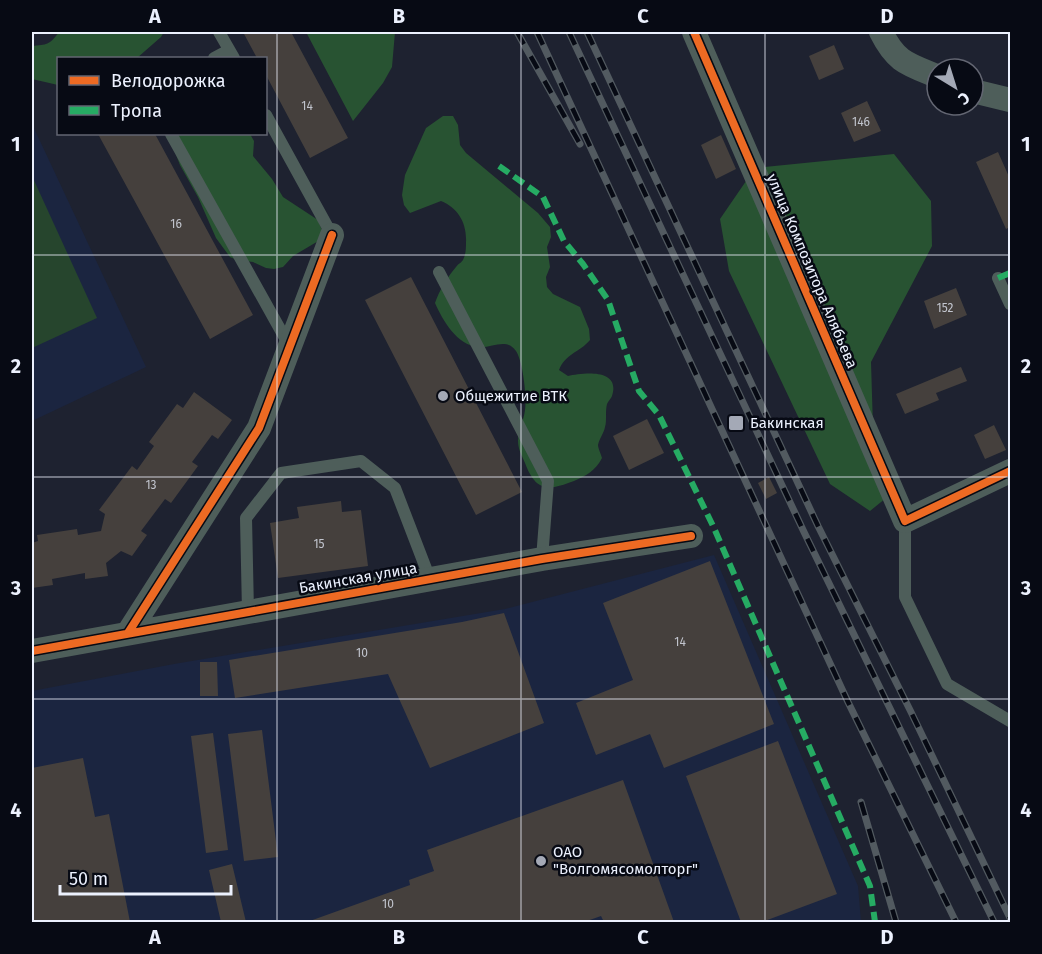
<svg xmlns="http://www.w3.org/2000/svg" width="1042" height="954" viewBox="0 0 1042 954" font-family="'Fira Sans',sans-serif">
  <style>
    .built { fill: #1b2540 }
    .green { fill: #26452d }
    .forest { fill: #285332 }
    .building { fill: #45403d }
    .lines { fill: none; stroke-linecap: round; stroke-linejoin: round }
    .lane { stroke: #4e5e5a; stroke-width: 12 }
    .street { stroke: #4e5e5a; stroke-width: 24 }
    .rail-casing { stroke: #525a60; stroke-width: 7 }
    .rail { stroke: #070a14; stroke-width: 4.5; stroke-dasharray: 14; stroke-linecap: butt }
    .quiet { stroke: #26ab63; stroke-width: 6; stroke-dasharray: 12 6; stroke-linecap: butt }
    .cycleway-casing { stroke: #070a14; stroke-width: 11 }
    .cycleway { stroke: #ed6a23; stroke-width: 8 }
    .grid { fill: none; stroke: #ecf1fe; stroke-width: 1.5; stroke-opacity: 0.55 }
    .poi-dot { fill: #a4a9b6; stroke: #070a14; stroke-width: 2 }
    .labels { text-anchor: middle; stroke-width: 5; stroke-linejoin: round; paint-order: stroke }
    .number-label { font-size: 12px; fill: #c2c5ce }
    .street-label { font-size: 15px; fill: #ecf1fe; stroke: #070a14 }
    .poi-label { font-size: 15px; fill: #ecf1fe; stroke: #070a14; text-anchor: start }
    .neatline { fill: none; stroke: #ecf1fe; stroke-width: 2 }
    .grid-label { font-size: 20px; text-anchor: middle; font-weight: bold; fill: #ecf1fe }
  </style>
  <rect width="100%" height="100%" fill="#1e2230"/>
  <!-- built -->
  <path class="built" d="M32 124 146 367 32 421Z
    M714 555 858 886 861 922H32V691L174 664 505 609Z"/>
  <!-- green -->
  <path class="green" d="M32 176 97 318 32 348Z"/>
  <!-- forest -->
  <path class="forest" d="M59 32H164L161 37 137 58H58V85L32 79V46C47 44 49 46 59 32Z
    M306 32H395L392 67 383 83 353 121Z
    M443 116H453L458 125 460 145 466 153 538 213 550 227 551 237 547 247 550 267 546 277 547 287 553 294 580 307 589 329 590 340C579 353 566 353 559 370L568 376C583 373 621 368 612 396 611 399 608 401 607 404 605 412 607 420 605 427 604 433 599 439 598 445 598 448 601 454 602 458 596 470 586 476 574 481 548 491 536 492 525 463 522 456 518 449 518 441 518 430 524 420 525 410 527 398 523 361 516 351 506 337 491 349 478 347 457 345 443 321 435 303 439 291 448 276 456 267 459 263 460 264 463 260 466 254 466 248 466 242 467 223 458 208 441 201L410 213 404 205 402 195 405 175 426 128Z
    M168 134H250L254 141 253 156 272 179 283 197 318 220 323 233 320 240 293 256 283 267 274 269 266 268 253 262 237 260 230 257 216 238 198 197 180 165Z
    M894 154 931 201 932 246 871 362 873 428 886 498 870 511 830 484 729 271 720 219 755 168Z"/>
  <!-- building -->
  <path class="building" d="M243 32H291L348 138 310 158 266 75V58H257Z
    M834 45 844 69 819 80 809 56Z
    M867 101 881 131 854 142 841 113Z
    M98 134H155L253 315 210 339Z
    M721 135 736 169 716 179 701 145Z
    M998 152 1010 179V227L1006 229 976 162Z
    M411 277 522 492 476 515 365 300Z
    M956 288 967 315 934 329 924 301Z
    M961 367 967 381 936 393 939 400 905 414 896 394Z
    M194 392 232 420 218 439 212 435 192 462 198 466 171 503 165 499 141 531 147 535 132 556 121 551 106 563 108 576 85 579V573L52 579 53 585 32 588V543L38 541 37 535 77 529 78 535 101 531 105 514 99 510 132 466 137 470 154 446 149 442 177 404 183 408Z
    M647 419 664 453 629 470 613 436Z
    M994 425 1006 450 985 459 974 435Z
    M769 477 777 493 766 499 758 483Z
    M341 501 342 512 361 510 368 566 278 578 270 523 299 518 297 507Z
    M710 561 774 724 664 768 650 734 596 755 576 703 633 680 603 603Z
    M504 613 544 723 430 768 388 674 235 698 229 660 462 622Z
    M200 662H217L218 696H200Z
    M262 730 278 857 244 861 228 734Z
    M213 733 228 850 206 853 191 736Z
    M778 741 837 894 762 922H741L686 776Z
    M83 758 95 817 109 814 130 922H32V768Z
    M623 780 674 922H604L601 916 584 922H307L410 885 409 880 434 871 427 850Z
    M232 864 246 922H221L209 870Z"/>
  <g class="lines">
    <!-- lane -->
    <path class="lane" d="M219 32 234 58
      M214 58 229 50
      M266 115 332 235
      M171 134 290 347
      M439 272 548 481 542 559
      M998 278 1010 304
      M905 521V597L947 684 1010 721
      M248 612 246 518 281 473 361 461 395 488 430 579"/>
    <!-- street -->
    <path class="street" d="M694 32 905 521 1010 471
      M881 32C896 62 907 64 937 76
      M973 91 1010 100
      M128 633 259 428 332 235
      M32 651 542 559 691 536"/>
    <!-- rail casing -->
    <g class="rail-casing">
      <path id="rail" d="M517 32 580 144
        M537 32 848 702 956 922
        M569 32 804 532 994 922
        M587 32 818 526 911 712 1010 918
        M861 802 896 922"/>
    </g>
    <!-- rail -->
    <use href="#rail" class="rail"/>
    <!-- quiet -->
    <path class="quiet" d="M499 166 543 197 564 241 583 264 608 300 639 391 659 415 714 528 870 886 875 922
      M998 278 1010 273"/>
    <!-- cycleway casing -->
    <g class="cycleway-casing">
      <path id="cycleway" d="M694 32 905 521 1010 471
        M128 633 259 428 332 235
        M32 651 542 559 691 536"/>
    </g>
    <!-- cycleway -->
    <use href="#cycleway" class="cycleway"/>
  </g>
  <!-- grid -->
  <path class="grid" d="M277 32V922M521 32V922M765 32V922M32 255H1010M32 477H1010M32 699H1010"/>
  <!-- markers -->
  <g class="poi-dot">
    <circle cx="443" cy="396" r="6"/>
    <rect x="728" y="415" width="16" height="16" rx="3"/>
    <circle cx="541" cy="861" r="6"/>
  </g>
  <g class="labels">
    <!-- number labels -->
    <g class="number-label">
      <text x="307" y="110">14</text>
      <text x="861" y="126">146</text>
      <text x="176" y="228">16</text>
      <text x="945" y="312">152</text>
      <text x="151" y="489">13</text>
      <text x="319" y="548">15</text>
      <text x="680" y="646">14</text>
      <text x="362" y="657">10</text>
      <text x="388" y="908">10</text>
    </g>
    <!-- street labels -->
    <g class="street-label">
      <text transform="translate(812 271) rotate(67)" y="5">улица Композитора Алябьева</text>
      <text transform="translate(358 578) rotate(-10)" y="5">Бакинская улица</text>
    </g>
    <!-- poi labels -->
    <g class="poi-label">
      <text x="455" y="401">Общежитие ВТК</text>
      <text x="750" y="428">Бакинская</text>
      <text x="553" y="857">ОАО<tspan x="553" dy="17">"Волгомясомолторг"</tspan></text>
    </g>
  </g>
  <!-- border -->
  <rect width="1042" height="954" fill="none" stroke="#070a14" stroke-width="66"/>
  <!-- legend -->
  <rect x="57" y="57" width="210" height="78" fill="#070a14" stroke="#636672" stroke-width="1.5"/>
  <rect x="69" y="76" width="30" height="9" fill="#ed6a23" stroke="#636672" stroke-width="1.5"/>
  <text x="111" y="87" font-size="18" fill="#ecf1fe">Велодорожка</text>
  <rect x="69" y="106" width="30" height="9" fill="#26ab63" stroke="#636672" stroke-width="1.5"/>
  <text x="111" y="117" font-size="18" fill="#ecf1fe">Тропа</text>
  <!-- north arrow -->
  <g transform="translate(955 87) rotate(142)"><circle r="28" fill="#070a14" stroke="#636672" stroke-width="1.5"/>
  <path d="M0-4.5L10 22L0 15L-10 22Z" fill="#a4a9b6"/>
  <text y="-9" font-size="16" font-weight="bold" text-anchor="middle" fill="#ecf1fe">С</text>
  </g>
  <!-- scale -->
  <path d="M60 885v9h171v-9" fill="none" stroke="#ecf1fe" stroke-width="3"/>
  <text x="69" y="885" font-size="18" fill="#ecf1fe" stroke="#070a14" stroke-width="4.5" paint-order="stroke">50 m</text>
  <rect x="33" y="33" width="976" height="888" class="neatline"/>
  <g class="grid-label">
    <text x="155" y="23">A</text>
    <text x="399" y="23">B</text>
    <text x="643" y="23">C</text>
    <text x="887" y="23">D</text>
    <text x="16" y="151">1</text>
    <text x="1026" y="151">1</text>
    <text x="16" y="373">2</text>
    <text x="1026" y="373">2</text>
    <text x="16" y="595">3</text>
    <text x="1026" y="595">3</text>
    <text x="16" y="817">4</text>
    <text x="1026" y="817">4</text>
    <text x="155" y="944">A</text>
    <text x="399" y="944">B</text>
    <text x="643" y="944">C</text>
    <text x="887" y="944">D</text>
  </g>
</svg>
